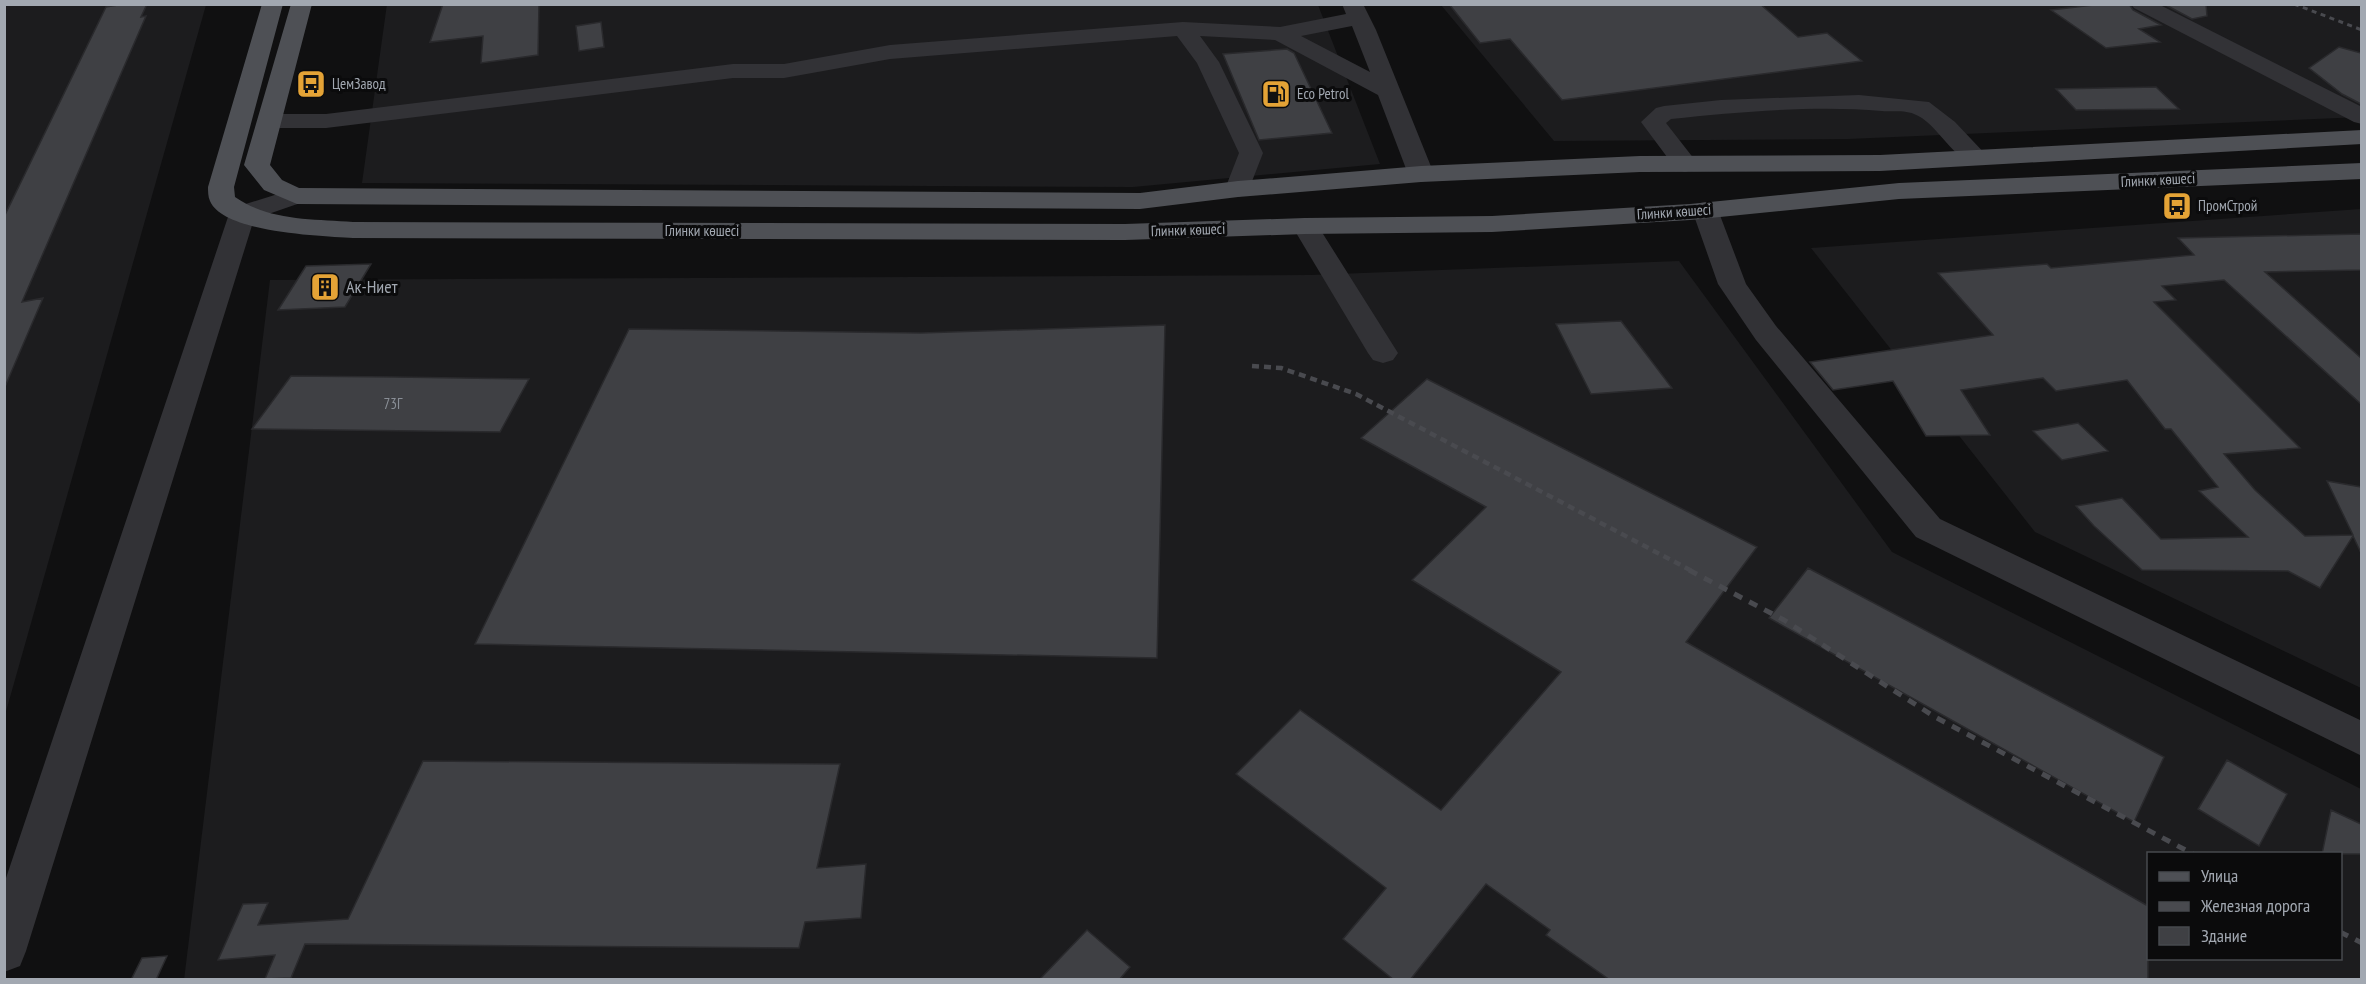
<svg xmlns="http://www.w3.org/2000/svg" width="2366" height="984" viewBox="0 0 2366 984" font-family="'PT Sans Narrow',sans-serif">
  <style>
    .built { fill: #1c1c1e; fill-rule: evenodd }
    .building { fill: #3f4044; stroke: #2a2a2d; stroke-width: 1.5 }
    .lines { fill: none; stroke-linecap: round; stroke-linejoin: round }
    .minor { fill: #323236; fill-rule: evenodd }
    .major { fill: #4e5055; fill-rule: evenodd }
    .rail-far2 { stroke: #494a4f; stroke-width: 3; stroke-dasharray: 5 4.5; stroke-linecap: butt }
    .rail-far1 { stroke: #494a4f; stroke-width: 4.5; stroke-dasharray: 7 5; stroke-linecap: butt }
    .rail { stroke: #494a4f; stroke-width: 5; stroke-dasharray: 9 8; stroke-linecap: butt }
    .labels { text-anchor: middle; stroke-width: 6; stroke-linejoin: round; paint-order: stroke }
    .far-poi-label { font-size: 15px; fill: #a2a8b1; stroke: #0b0b0c; text-anchor: start }
    .far-street-label { font-size: 15px; fill: #a2a8b1; stroke: #0b0b0c }
    .number-label { font-size: 15px; fill: #898e96 }
    .poi-label { font-size: 18px; fill: #a2a8b1; stroke: #0b0b0c; text-anchor: start }
  </style>
  <rect width="100%" height="100%" fill="#101011"/>
  <!-- built -->
  <path class="built" d="M387 4 1318 5 1380 164 1133 187 362 183Z
    M5 5H206L5 715Z
    M1441 5H2361V117L1848 139 1554 141Z
    M2361 209V688L2035 532 1811 248Z
    M1679 261 1892 552 2361 789V979L184 980 270 280 1311 275ZM2148 854H2340V958H2148Z"/>
  <!-- building -->
  <path class="building" d="M124 4H147L141 17 146 16 22 302 43 298 4 389V217L106 7Z
    M443 4H539L538 55 481 63 483 36 430 42Z
    M1449 4H1760L1798 37 1827 33 1862 61 1562 100 1510 39 1480 43Z
    M2102 4H2129L2133 10 2161 25 2139 29 2160 42 2106 48 2051 10Z
    M2164 4H2206L2207 16 2192 19Z
    M601 22 604 47 579 51 576 26Z
    M2339 47 2361 53V104L2342 94 2309 68Z
    M1287 49 1294 53 1332 133 1259 140 1223 54Z
    M2156 87 2179 109 2076 110 2056 89Z
    M2361 234V270L2265 272 2361 358V404L2224 280 2162 286 2176 300 2154 302 2300 448 2224 454 2255 490 2305 536 2353 535 2327 481 2361 487V553L2353 536 2320 588 2288 571 2142 570 2094 526 2076 506 2122 498 2161 539 2248 537 2199 491 2218 487 2171 429H2165L2127 380 2056 391 2043 378 1961 390 1990 435 1926 436 1893 381 1833 390 1810 362 1993 335 1938 273 2047 264 2051 268 2194 255 2178 238Z
    M371 264 345 307 278 310 306 266Z
    M1621 321 1672 388 1591 394 1556 324Z
    M1165 325 1157 658 475 644 629 329 921 333Z
    M291 376 395 377 529 379 500 432 252 429Z
    M1427 379 1757 547 1686 642 2148 906V980H1610L1546 935 1550 930 1486 884 1410 980H1394L1343 939 1386 888 1236 774 1300 710 1441 810 1561 672 1412 580 1486 507 1361 438Z
    M2078 423 2108 451 2062 460 2033 431Z
    M1808 568 2164 757 2134 822 1769 618Z
    M2227 760 2287 794 2259 846 2198 809Z
    M423 761 840 764 817 868 866 864 861 918 805 922 799 948 305 944 291 978 265 979 275 955 218 960 243 904 268 903 258 925 348 919Z
    M2331 810 2361 824V854H2322Z
    M1087 930 1130 967 1119 980H1039Z
    M167 956 156 980H131L142 958Z"/>
  <g class="lines">
    <!-- minor -->
    <path class="minor" d="M1342 4H1363L1376 30 1434 174 1430 179 1421 182 1412 179 1408 174 1378 95 1275 40 1200 36 1219 62 1263 153 1247 194 1238 197 1229 194 1225 189 1239 153 1197 63 1177 36 890 59 784 78H733L326 128H269L261 126 257 121 261 116 269 114H326L733 64H784L890 45 1183 22 1280 27 1346 14ZM1352 26 1370 72 1301 36Z
      M2131 4H2158L2362 107V124L2354 122 2134 8Z
      M1859 95 1929 102 1955 122 1989 158 1986 163C1956 171 1940 123 1914 114 1905 110 1891 112 1882 111 1815 105 1738 112 1671 119L1666 123 1698 164 1694 169 1685 172 1676 169 1641 122 1656 108 1664 106 1721 100Z
      M297 188 306 191 310 196 306 201 254 219 26 951 20 966 4 972V884L229 214 233 208Z
      M1705 202 1714 204 1718 210 1746 284 1776 326 1940 519 2362 721V756L1916 537 1756 340 1718 284 1692 210 1696 204Z
      M1305 218 1314 220 1318 226 1398 353 1393 360 1383 363 1373 360 1368 353 1292 226 1296 220Z"/>
    <!-- major -->
    <path class="major" d="M262 4H283L234 187 235 197C269 221 312 219 353 222L1125 224 1305 218 1492 216 1690 204 1899 183 2362 163V179L1899 199 1690 220 1492 232 1305 234 1125 240 353 238C323 236 223 233 210 201 208 197 208 191 208 187Z
      M291 4H312L270 165 282 180 299 188 1140 193 1238 181 1421 166 1640 156 1880 155 2362 130V144L1880 171 1640 172 1421 182 1238 197 1140 209 297 204 264 190 244 165Z"/>
    <!-- rail-far2 -->
    <path class="rail-far2" d="M2294 4 2362 30"/>
    <!-- rail-far1 -->
    <path class="rail-far1" d="M1252 366 1281 368 1356 394 1692 571"/>
    <!-- rail -->
    <path class="rail" d="M1689 570 1784 620 1935 717 2193 854
      M2340 932 2362 943"/>
  </g>
  <!-- icons -->
  <defs>
    <g id="bus-square" transform="scale(1.5)"><rect x="-9" y="-9" width="18" height="18" rx="4" fill="#e4a336" stroke="#0b0b0c"/><path d="M-5-6H5V4H4V6H2V4H-2V6H-4V4H-5ZM-3.5-4V0h7V-4ZM-3.5 1.2v1.5H-2V1.2ZM2 1.2v1.5H3.5V1.2Z" fill="#111"/></g>
    <g id="fuel-square" transform="scale(1.5)"><rect x="-9" y="-9" width="18" height="18" rx="4" fill="#e4a336" stroke="#0b0b0c"/><path d="M-5.5-6h7V0h2V4h1.3V-2.5L3-4.5l.8-.8L6-3V5H2.5V1h-1V6h-7ZM-4.2-4.7v3.2H.2V-4.7Z" fill="#111"/></g>
    <g id="building-square" transform="scale(1.5)"><rect x="-9" y="-9" width="18" height="18" rx="4" fill="#e4a336" stroke="#0b0b0c"/><path d="M-4-6H4V6H1V3H-1V6H-4ZM-2.5-4.3h1.7v1.8h-1.7ZM.8-4.3h1.7v1.8H.8ZM-2.5-1h1.7V.8h-1.7ZM.8-1h1.7V.8H.8Z" fill="#111"/></g>
  </defs>
  <g fill-rule="evenodd">
    <use href="#bus-square" x="311" y="84"/>
    <use href="#fuel-square" x="1276" y="94"/>
    <use href="#bus-square" x="2177" y="206"/>
    <use href="#building-square" x="325" y="287"/>
  </g>
  <g class="labels">
    <!-- far-poi labels -->
    <g class="far-poi-label">
      <text x="332" y="89">ЦемЗавод</text>
      <text x="1297" y="99">Eco Petrol</text>
      <text x="2198" y="211">ПромСтрой</text>
    </g>
    <!-- far-street labels -->
    <g class="far-street-label">
      <text transform="translate(2158 180) rotate(-3)" y="5">Глинки көшесі</text>
      <text transform="translate(1674 212) rotate(-4)" y="5">Глинки көшесі</text>
      <text transform="translate(1188 230) rotate(-2)" y="5">Глинки көшесі</text>
      <text x="702" y="236">Глинки көшесі</text>
    </g>
    <!-- number labels -->
    <g class="number-label">
      <text x="393" y="409">73Г</text>
    </g>
    <!-- poi labels -->
    <g class="poi-label">
      <text x="346" y="293">Ак-Ниет</text>
    </g>
  </g>
  <!-- border -->
  <rect width="2366" height="984" fill="none" stroke="#a2a8b1" stroke-width="12"/>
  <!-- legend -->
  <rect x="2147" y="852" width="195" height="108" fill="#0b0b0c" stroke="#474a4e" stroke-width="1.5"/>
  <rect x="2159" y="872" width="30" height="9" fill="#4e5055" stroke="#474a4e" stroke-width="1.5"/>
  <text x="2201" y="882" font-size="18" fill="#a2a8b1">Улица</text>
  <rect x="2159" y="902" width="30" height="9" fill="#494a4f" stroke="#474a4e" stroke-width="1.5"/>
  <text x="2201" y="912" font-size="18" fill="#a2a8b1">Железная дорога</text>
  <rect x="2159" y="927" width="30" height="18" fill="#3f4044" stroke="#474a4e" stroke-width="1.5"/>
  <text x="2201" y="942" font-size="18" fill="#a2a8b1">Здание</text>
</svg>
